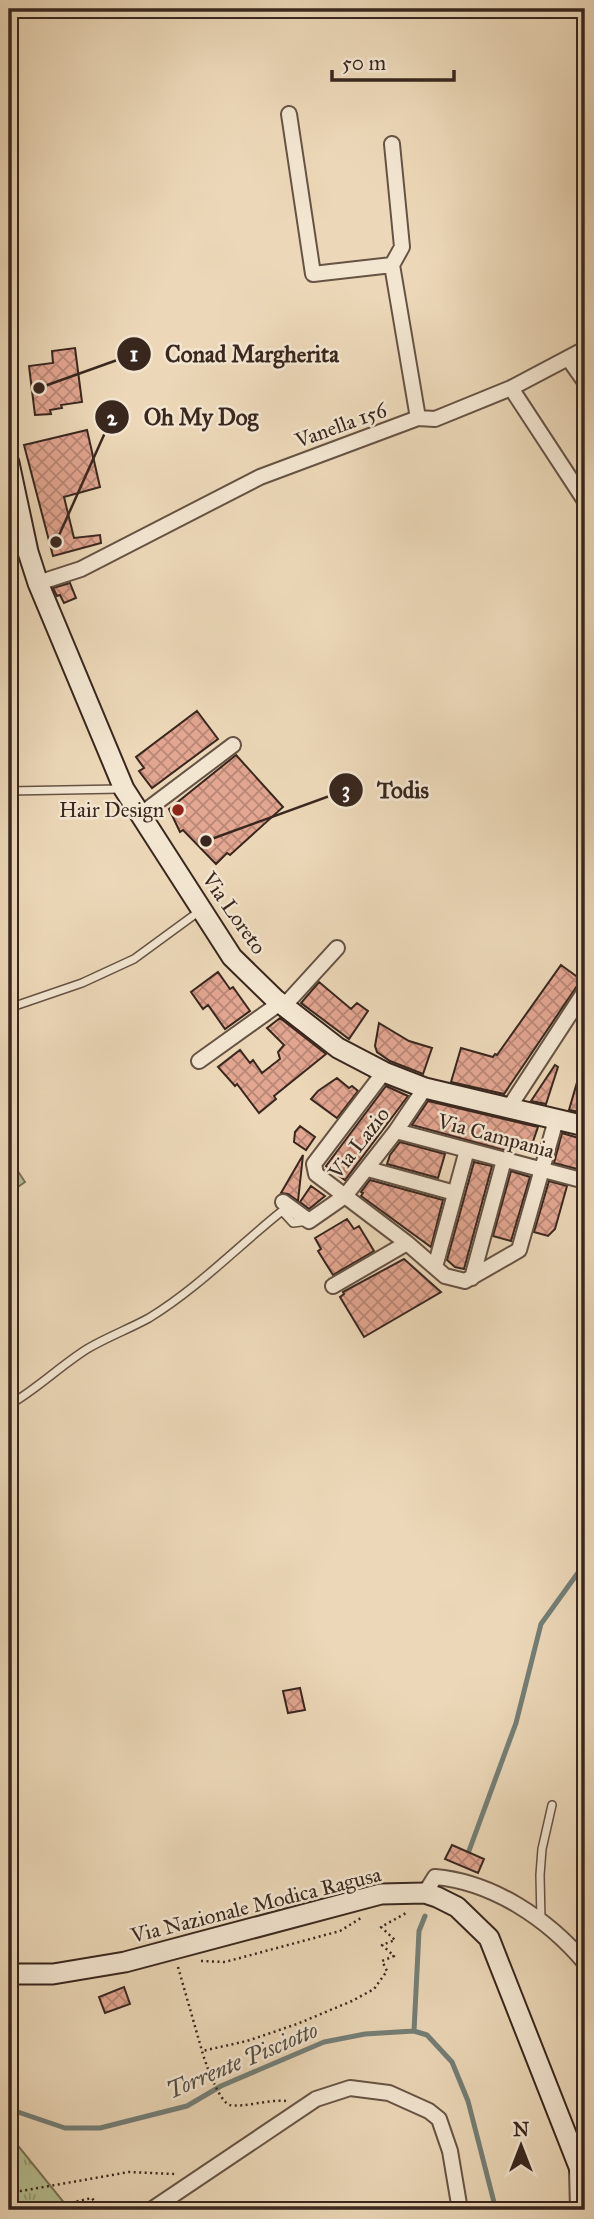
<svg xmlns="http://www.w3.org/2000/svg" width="594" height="2219" viewBox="0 0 594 2219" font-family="'IM FELL Great Primer',serif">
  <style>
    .grass { fill: url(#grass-tufts); stroke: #787357; stroke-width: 2 }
    .cemetery { fill: url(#cemetery-stones); stroke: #787357; stroke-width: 2 }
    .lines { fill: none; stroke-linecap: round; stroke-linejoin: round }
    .stream { stroke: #737f77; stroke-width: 5 }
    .building { fill: url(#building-cross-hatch); stroke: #39271e; stroke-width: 2 }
    .lane-casing { stroke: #665344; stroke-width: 10 }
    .street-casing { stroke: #665344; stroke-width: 18 }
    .secondary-casing { stroke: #39271e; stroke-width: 23 }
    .path { stroke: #39271e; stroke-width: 2.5; stroke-dasharray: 2 3.5; stroke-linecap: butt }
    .lane { stroke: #f3e6d1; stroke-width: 7 }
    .street { stroke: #f3e6d1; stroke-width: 14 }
    .secondary { stroke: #f3e6d1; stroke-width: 19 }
    .poi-dot { fill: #8f2418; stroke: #f3e6d1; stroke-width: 2.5 }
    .labels { text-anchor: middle; stroke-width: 5; stroke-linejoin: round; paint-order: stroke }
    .street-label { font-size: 21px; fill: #39271e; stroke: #f3e6d1 }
    .poi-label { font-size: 21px; fill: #39271e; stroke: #f3e6d1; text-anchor: end }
    .water-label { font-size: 23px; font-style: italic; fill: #514c43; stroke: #f3e6d1 }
    .leader { fill: none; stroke: #39271e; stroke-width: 2.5 }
    .callout-dot { fill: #39271e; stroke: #f3e6d1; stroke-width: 2.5 }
    .mark-label { font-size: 21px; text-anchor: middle; font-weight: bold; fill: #fff }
    .callout-label { font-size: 23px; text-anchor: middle; font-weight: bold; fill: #39271e; stroke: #f3e6d1; stroke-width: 5; stroke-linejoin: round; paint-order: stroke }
  </style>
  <defs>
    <pattern id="grass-tufts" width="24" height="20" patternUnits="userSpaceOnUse" patternTransform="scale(1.75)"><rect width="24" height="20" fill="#b6bf90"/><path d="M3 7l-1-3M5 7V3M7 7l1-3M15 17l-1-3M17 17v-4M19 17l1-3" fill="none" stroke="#959b75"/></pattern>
    <pattern id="cemetery-stones" width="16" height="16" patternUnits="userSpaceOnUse" patternTransform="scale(1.75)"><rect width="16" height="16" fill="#b6bf90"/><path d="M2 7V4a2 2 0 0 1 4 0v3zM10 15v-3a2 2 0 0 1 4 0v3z" fill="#959b75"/></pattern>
    <pattern id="building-cross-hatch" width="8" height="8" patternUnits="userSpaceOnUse" patternTransform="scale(1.75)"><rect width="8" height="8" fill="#e3a691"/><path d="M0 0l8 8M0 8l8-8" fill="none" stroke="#b98776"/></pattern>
  </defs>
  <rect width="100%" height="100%" fill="#ecd8b8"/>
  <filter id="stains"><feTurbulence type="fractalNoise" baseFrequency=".00286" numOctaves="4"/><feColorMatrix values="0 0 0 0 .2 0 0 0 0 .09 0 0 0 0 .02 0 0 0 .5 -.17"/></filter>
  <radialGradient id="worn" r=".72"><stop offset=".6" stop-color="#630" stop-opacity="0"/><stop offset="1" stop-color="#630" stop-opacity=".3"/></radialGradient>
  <!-- grass -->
  <path class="grass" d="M9 2136 11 2137 70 2210H9Z"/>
  <!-- cemetery -->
  <path class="cemetery" d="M9 1158 25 1182 9 1193Z"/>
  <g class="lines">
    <!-- stream -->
    <path class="stream" d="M466 1859 516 1723 541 1624 585 1563
      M414 2031 419 1931 425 1916
      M9 2109 65 2128H100L187 2106 221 2086 324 2042 365 2034 414 2031 427 2035 452 2062 468 2101 496 2210"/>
  </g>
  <!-- building -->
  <path class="building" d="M75 348 82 402 61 405 62 408 50 410 51 414 35 415 29 366 53 363 52 351Z
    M87 430 100 487 64 497 74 538 100 535 101 543 53 556 24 445Z
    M70 583 76 598 64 603 60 595 57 596 53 588Z
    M197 711 218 739 152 788 139 771 144 768 136 757Z
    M236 755 283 807 230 855 227 853 216 864 183 830 180 832 169 809Z
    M561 965 583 981 577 986 504 1094 451 1082 461 1048 493 1057 495 1054 497 1055Z
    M218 972 230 989 233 987 250 1011 225 1029 208 1005 203 1009 191 992Z
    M319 982 351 1009 357 1003 368 1011 349 1039 301 1003Z
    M280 1018 326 1054 274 1096 276 1099 259 1113 237 1084 235 1086 218 1067 240 1050 250 1063 253 1060 262 1073 280 1059 278 1052 284 1045 267 1028Z
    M379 1023 409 1041 432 1048 423 1074 390 1061 377 1052 375 1046Z
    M555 1065 558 1067 546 1104 531 1101Z
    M582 1065 585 1066V1113L569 1110Z
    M337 1078 349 1088 352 1086 358 1091 337 1118 311 1099 318 1091Z
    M386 1086 408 1096 345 1180 326 1166Z
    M428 1101 538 1127 530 1150 514 1145 511 1152 412 1125Z
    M300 1126 315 1137 306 1150 294 1142 295 1132Z
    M562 1133 585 1140V1171L554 1163Z
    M400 1142 445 1154 438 1178 387 1164 390 1155Z
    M303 1155 298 1201 288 1194 281 1193Z
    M474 1162 492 1166 464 1269 455 1267 447 1260Z
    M511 1171 530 1177 511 1241 493 1236Z
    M370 1180 443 1200 431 1247 361 1196 363 1193 361 1192Z
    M549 1181 567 1186 555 1229 548 1236 534 1232Z
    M311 1186 325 1196 309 1209 300 1202Z
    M347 1219 354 1229 359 1226 374 1251 333 1275 318 1251 321 1249 315 1238Z
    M404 1259 441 1292 364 1337 340 1297 344 1294 343 1292Z
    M300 1688 305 1710 288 1713 283 1691Z
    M452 1845 484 1859 478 1873 445 1859Z
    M124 1987 130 2004 105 2013 99 1997Z"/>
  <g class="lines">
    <!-- lane casing -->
    <g class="lane-casing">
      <path id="lane" d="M9 791 120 789
        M9 1008 82 983 134 959 201 910
        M9 1405C37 1389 60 1366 87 1349 107 1337 129 1329 149 1318 198 1288 237 1247 282 1211L293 1223 309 1221
        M541 1921 540 1875 542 1849 552 1805"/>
    </g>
    <!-- street casing -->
    <g class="street-casing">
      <path id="street" d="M289 114 313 274 392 265
        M392 144 402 247 392 265 418 418
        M568 358 585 382
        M511 388 585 501
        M38 583 81 569 260 477 418 418 435 419 511 388 585 349
        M140 815 233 745
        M284 1006 337 948
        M199 1061 280 1003
        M384 1072 314 1164 316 1174 407 1243 445 1276 465 1281 519 1250 556 1120
        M508 1109 585 991
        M396 1131 585 1181
        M368 1169 455 1193
        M283 1202 309 1221 345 1196 396 1131 425 1088
        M435 1267 467 1150
        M472 1278 504 1160
        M333 1286 407 1243
        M425 1893 435 1877C493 1882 548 1919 585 1963
        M577 2169 578 2210
        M151 2210 316 2099 350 2088 389 2093 429 2111 439 2119 450 2151 460 2210"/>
    </g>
    <!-- secondary casing -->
    <g class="secondary-casing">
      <path id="secondary" d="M9 463 28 552 38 583 124 789 232 957 275 999 338 1048 384 1072 425 1088 585 1126
        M9 1974H53L125 1962 381 1894 425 1893 437 1897 457 1907 489 1938 585 2182"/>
    </g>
    <!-- path -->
    <path class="path" d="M201 1961 225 1962 340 1931 361 1918
      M178 1967 202 2051
      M286 2101C269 2099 243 2108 230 2105 219 2102 205 2062 202 2051L247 2041 297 2024 352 2001 374 1989 387 1971 382 1961 394 1956 382 1945 395 1940 381 1927 408 1912
      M9 2180 21 2191
      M9 2189 21 2191 129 2172 175 2174
      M9 2201 23 2210
      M27 2210 41 2208
      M39 2210 92 2198 100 2210"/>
    <!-- lane -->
    <use href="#lane" class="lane"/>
    <!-- street -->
    <use href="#street" class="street"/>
    <!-- secondary -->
    <use href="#secondary" class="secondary"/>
  </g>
  <!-- markers -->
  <circle class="poi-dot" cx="178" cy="810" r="7"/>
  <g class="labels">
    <!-- street labels -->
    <g class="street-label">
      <text transform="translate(341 425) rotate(-20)" y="7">Vanella 156</text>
      <text transform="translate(234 913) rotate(55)" y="7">Via Loreto</text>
      <text transform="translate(496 1136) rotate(15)" y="7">Via Campania</text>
      <text transform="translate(359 1143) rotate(-52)" y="7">Via Lazio</text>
      <text transform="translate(256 1905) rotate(-14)" y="7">Via Nazionale Modica Ragusa</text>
    </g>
    <!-- poi labels -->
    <g class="poi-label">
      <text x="164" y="817">Hair Design</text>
    </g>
    <!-- water labels -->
    <g class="water-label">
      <text transform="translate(242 2060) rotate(-23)" y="8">Torrente Pisciotto</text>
    </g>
  </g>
  <!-- callouts -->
  <path class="leader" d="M39 388L134 354M56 542L112 417M206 841L346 790"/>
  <g class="callout-dot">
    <circle cx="39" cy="388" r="7"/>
    <circle cx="56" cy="542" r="7"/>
    <circle cx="206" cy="841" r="7"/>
    <circle cx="134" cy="354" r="18"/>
    <circle cx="112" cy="417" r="18"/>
    <circle cx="346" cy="790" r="18"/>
  </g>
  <g class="mark-label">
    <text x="134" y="361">1</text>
    <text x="112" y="425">2</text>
    <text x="346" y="797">3</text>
  </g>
  <g class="callout-label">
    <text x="252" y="362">Conad Margherita</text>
    <text x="201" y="425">Oh My Dog</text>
    <text x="403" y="798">Todis</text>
  </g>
  <!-- margin -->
  <rect width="594" height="2219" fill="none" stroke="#ecd8b8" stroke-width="35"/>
  <rect x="10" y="10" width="573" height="2198" fill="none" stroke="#39271e" stroke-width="3.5"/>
  <rect x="18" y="18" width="559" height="2184" fill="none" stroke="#39271e" stroke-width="2"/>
  <!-- north arrow -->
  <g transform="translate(521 2146)" stroke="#f3e6d1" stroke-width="5" paint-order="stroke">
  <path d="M0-5L12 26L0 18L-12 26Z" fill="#39271e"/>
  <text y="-10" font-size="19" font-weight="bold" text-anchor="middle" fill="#39271e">N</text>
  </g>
  <!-- scale -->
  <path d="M332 70v10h122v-10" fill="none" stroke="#39271e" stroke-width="3.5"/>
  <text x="342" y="70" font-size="21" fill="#39271e" stroke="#f3e6d1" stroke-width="5" paint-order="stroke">50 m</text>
  <rect width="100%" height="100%" filter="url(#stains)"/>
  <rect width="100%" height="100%" fill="url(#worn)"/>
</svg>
